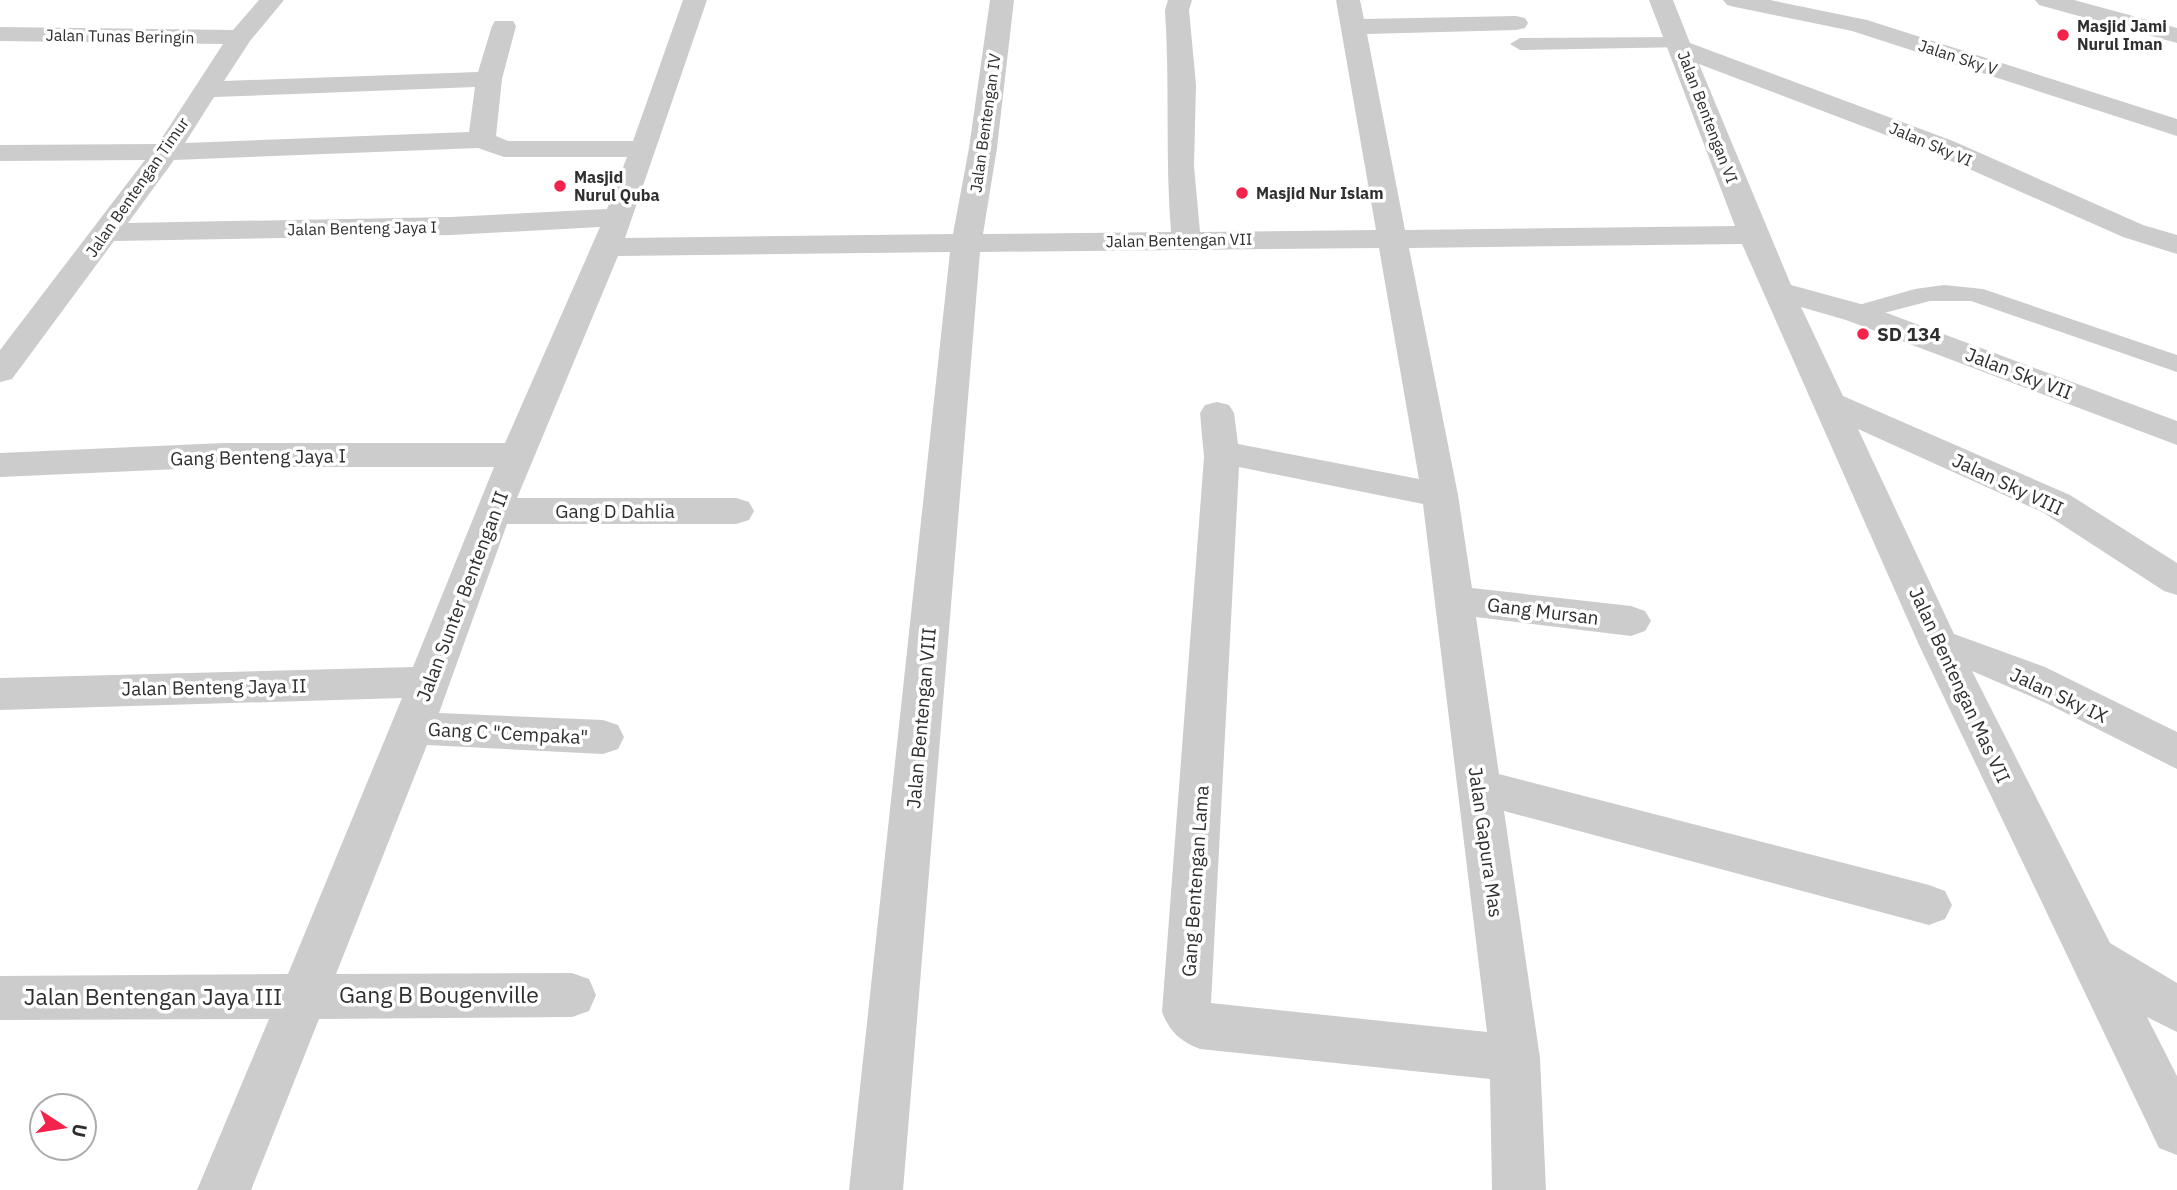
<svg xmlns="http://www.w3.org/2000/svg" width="2177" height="1190" viewBox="0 0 2177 1190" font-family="'IBM Plex Sans',sans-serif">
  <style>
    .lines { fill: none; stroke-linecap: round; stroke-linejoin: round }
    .lane { fill: #ccc; fill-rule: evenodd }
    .street { fill: #ccc; fill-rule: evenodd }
    .poi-dot { fill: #f3234c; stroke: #fff; stroke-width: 2.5 }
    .labels { text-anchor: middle; stroke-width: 7; stroke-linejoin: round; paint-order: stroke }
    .far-poi-label { font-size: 16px; font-weight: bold; fill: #2f2f2f; stroke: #fff; text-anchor: start }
    .far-street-label { font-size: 16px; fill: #2f2f2f; stroke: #fff }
    .poi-label { font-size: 19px; font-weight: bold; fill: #2f2f2f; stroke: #fff; text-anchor: start }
    .street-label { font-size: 19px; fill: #2f2f2f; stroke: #fff }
    .near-street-label { font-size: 23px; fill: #2f2f2f; stroke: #fff }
  </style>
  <rect width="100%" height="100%" fill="#fff"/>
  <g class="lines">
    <!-- lane -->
    <path class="lane" d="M1679 37 1689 43 1686 47 1520 50 1510 44 1520 38Z
      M1944 285 1983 289 2177 355V372L1971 301H1930L1857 320 1848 318 1845 313 1848 308 1915 289Z"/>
    <!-- street -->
    <path class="street" d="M259 0H284L250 41 224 81 478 72 492 26 495 21H513L516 26 502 79 496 136 508 141H633L683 0H707L625 238 953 234 969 148 990 0H1014L997 148 983 234 1171 232C1165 157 1170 85 1165 10L1168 0H1192L1189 10 1196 85 1194 166 1200 232 1376 230 1336 0H1360L1364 19 1516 16 1525 18 1528 23 1525 28 1516 30 1367 34 1405 230 1735 226 1649 0H1673L1690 43 1953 141 2143 225 2177 235V254L2123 237 1933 153 1699 64 1791 285 1868 306 2177 421V445L1846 320 1801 307 1843 396 2070 495 2177 563V595L2164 591 2044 513 1858 429 1954 634 2045 667 2177 732V769L2046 703 1972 671 2110 943 2177 983V1032L2147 1017 2177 1076V1155L2159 1148 1919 645 1742 244 1409 248 1458 495 1472 588 1631 606 1645 611 1651 621 1645 631 1631 636 1476 617 1499 774 1929 885 1945 891 1952 905 1945 919 1929 925 1504 811 1540 1058 1546 1190H1492L1490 1079 1200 1049C1180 1041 1170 1032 1162 1012L1204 457 1200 413 1205 405 1217 402 1229 405 1234 413 1238 444 1419 479 1379 248 980 252 903 1190H849L950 252 618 256 517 498H736L749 502 754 511 749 520 736 524H507L439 713 603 720 618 725 624 737 618 749 603 754 427 745 336 974 572 973 589 979 596 995 589 1011 572 1017 319 1019 251 1190H197L269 1019 0 1020V976L288 974 402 698 0 710V678L413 667 494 467H224L0 477V453L224 443H505L600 227 451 235 114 241 12 379 0 382V350L145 160 0 161V145L158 144 223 44 0 41V27L233 30ZM475 87 469 132 185 143 214 97ZM478 148 504 157H627L607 209 451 217 128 223 174 160ZM1239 467 1423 504 1487 1032 1211 1003Z
      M1723 0H1770L1867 20 2177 119V136L1852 31 1735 7 1727 5Z
      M2035 0H2074L2177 28V43L2039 5Z"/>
  </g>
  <!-- markers -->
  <g class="poi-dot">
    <circle cx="2063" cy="35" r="7"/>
    <circle cx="560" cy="186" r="7"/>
    <circle cx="1242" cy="193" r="7"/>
    <circle cx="1863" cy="334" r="7"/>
  </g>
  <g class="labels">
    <!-- far-poi labels -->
    <g class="far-poi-label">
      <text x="2077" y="32">Masjid Jami<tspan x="2077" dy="18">Nurul Iman</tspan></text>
      <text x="574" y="183">Masjid<tspan x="574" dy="18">Nurul Quba</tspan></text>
      <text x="1256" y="199">Masjid Nur Islam</text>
    </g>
    <!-- far-street labels -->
    <g class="far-street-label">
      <text transform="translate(120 36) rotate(1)" y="6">Jalan Tunas Beringin</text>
      <text transform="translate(1958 57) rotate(18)" y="6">Jalan Sky V</text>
      <text transform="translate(1708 117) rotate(69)" y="6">Jalan Bentengan VI</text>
      <text transform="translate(985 123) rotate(-82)" y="6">Jalan Bentengan IV</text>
      <text transform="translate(1931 144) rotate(23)" y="6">Jalan Sky VI</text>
      <text transform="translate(137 187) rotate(-55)" y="6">Jalan Bentengan Timur</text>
      <text transform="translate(362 228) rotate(-1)" y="6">Jalan Benteng Jaya I</text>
      <text transform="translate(1179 240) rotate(-1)" y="6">Jalan Bentengan VII</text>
    </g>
    <!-- poi labels -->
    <g class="poi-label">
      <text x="1877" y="341">SD 134</text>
    </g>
    <!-- street labels -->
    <g class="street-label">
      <text transform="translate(2019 373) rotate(21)" y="7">Jalan Sky VII</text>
      <text transform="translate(258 457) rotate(-1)" y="7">Gang Benteng Jaya I</text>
      <text transform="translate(2008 484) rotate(25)" y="7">Jalan Sky VIII</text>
      <text x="615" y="518">Gang D Dahlia</text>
      <text transform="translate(462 596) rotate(-69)" y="7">Jalan Sunter Bentengan II</text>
      <text transform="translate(1543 611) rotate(7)" y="7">Gang Mursan</text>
      <text transform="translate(1960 685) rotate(65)" y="7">Jalan Bentengan Mas VII</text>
      <text transform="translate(214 687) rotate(-1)" y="7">Jalan Benteng Jaya II</text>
      <text transform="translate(2059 695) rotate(25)" y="7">Jalan Sky IX</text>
      <text transform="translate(921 718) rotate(-85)" y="7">Jalan Bentengan VIII</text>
      <text transform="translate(508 733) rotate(3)" y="7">Gang C "Cempaka"</text>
      <text transform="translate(1486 842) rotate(82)" y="7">Jalan Gapura Mas</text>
      <text transform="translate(1195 881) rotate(-86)" y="7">Gang Bentengan Lama</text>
    </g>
    <!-- near-street labels -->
    <g class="near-street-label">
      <text x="439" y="1003">Gang B Bougenville</text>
      <text x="153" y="1005">Jalan Bentengan Jaya III</text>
    </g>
  </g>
  <!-- north arrow -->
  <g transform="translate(63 1127) rotate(102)"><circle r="33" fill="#ffffff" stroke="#acacac" stroke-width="2"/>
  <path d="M0-5L12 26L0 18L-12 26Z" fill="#f3234c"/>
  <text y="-10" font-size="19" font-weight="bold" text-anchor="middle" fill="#2f2f2f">U</text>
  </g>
</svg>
